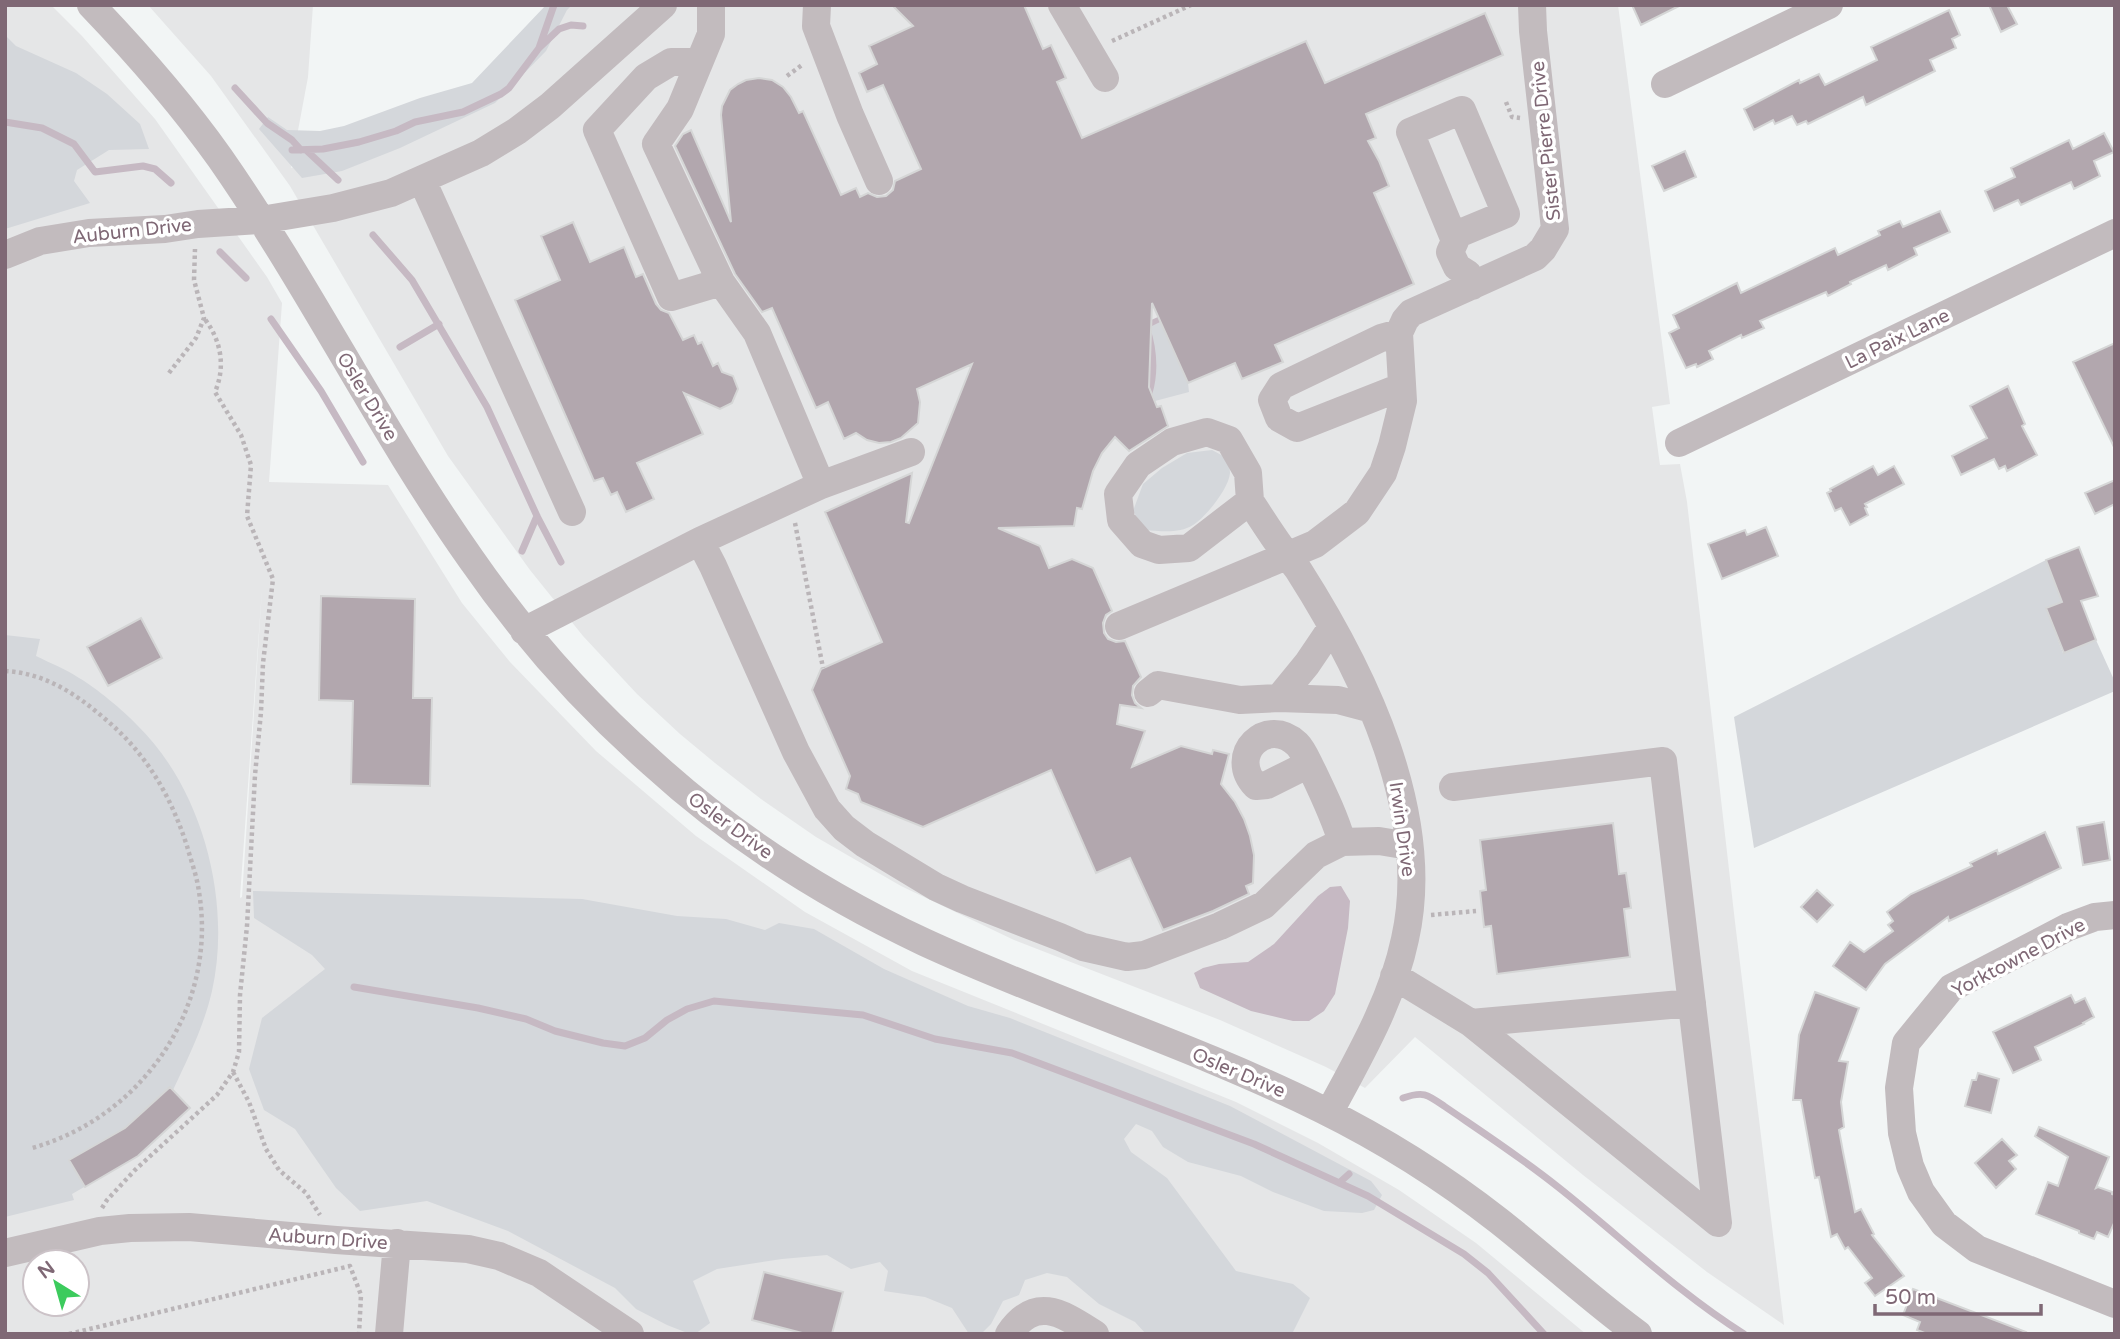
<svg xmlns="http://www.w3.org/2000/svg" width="2120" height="1339" viewBox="0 0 2120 1339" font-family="'Varela Round',sans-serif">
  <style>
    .built { fill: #e5e6e7; fill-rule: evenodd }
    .green { fill: #d4d7db }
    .water { fill: #c6b9c3 }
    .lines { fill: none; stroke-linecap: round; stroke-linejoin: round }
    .stream { stroke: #c6b9c3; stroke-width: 7 }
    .building { fill: #b2a7ae; stroke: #d5d6d6; stroke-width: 2 }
    .path { stroke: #bab5b8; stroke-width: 4.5; stroke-dasharray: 3.5 3.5; stroke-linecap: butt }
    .minor { stroke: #c2bbbe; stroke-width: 28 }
    .labels { text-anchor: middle; stroke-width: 7; stroke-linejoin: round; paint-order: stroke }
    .street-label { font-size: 19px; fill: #7f6875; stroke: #fff }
  </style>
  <rect width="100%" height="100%" fill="#f2f5f5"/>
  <!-- built -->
  <path class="built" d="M5 5H51L82 36 155 119 267 277 282 303 269 482 388 485 462 603 510 662 596 751 696 836 805 912 912 971 1236 1102 1318 1143 1399 1190 1476 1243 1586 1334H5ZM262 589 242 897 240 898V897ZM35 1262H77V1304H35Z
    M148 5H313L308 77 291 168 485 95 563 5H1618L1670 404 1652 407 1660 465 1680 464 1687 502 1735 922 1784 1325 1707 1272 1583 1175 1415 1037 1365 1088 1326 1067 1220 1020 1014 940 901 886 816 837 761 799 715 763 680 734 637 694 583 636 530 570 448 456 290 186 211 76Z"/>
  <!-- green -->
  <path class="green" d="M546 5H572L567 10 546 51 495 103 400 148 342 171 302 178 259 129 268 117 287 130 320 131 344 126 420 98 472 83Z
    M5 35 16 46 76 73 107 94 140 124 149 149 109 150 77 170 74 181 90 203 5 229Z
    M1158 317 1188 383 1189 392 1155 401 1152 395 1143 334Z
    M1212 450 1225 457C1228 462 1230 467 1230 473 1229 488 1206 517 1193 525 1179 534 1160 531 1145 530L1133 511 1143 484 1162 468 1187 453Z
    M2046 560 2062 602 2046 608 2063 653 2096 640 2115 682V691L1754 848 1734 717Z
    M5 635 40 639 36 656C50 663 66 669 79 678 95 687 124 711 137 725 203 789 232 902 212 991 204 1026 188 1058 173 1090L190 1108 138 1156 72 1194 74 1200 5 1217Z
    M253 891 582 899 677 916 726 919 765 930 779 923 814 929 884 969 968 1006 1010 1018 1230 1106 1371 1181 1382 1195 1374 1210 1362 1213 1324 1211 1273 1192 1241 1176 1188 1162 1163 1147 1152 1131 1136 1124 1124 1139 1131 1152 1167 1178 1236 1271 1293 1284 1310 1298 1292 1334H1146L1135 1322 1099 1304 1067 1277 1047 1273 1025 1280 1019 1295 1003 1301 991 1324 981 1334H969L952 1308 925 1297 884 1291 888 1271 880 1262 851 1269 827 1255 782 1259 717 1269 693 1281 710 1323 695 1334H690L667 1325 636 1309 615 1288 508 1231 427 1201 360 1211 336 1188 295 1129 264 1110 249 1069 262 1018 325 969 312 955 254 918Z"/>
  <!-- water -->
  <path class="water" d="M1158 317 1160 322 1150 327C1157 349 1159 372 1152 395L1143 393 1140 325Z
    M1341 886 1350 901 1348 928 1335 994 1324 1011 1309 1021H1293L1251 1011 1200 988 1194 973 1203 968 1219 964 1248 962 1274 944 1318 896 1330 887Z"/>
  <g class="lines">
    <!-- stream -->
    <path class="stream" d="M539 48 554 5
      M235 88 267 123 292 140 301 150
      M5 122 42 128 74 144 95 172 143 166 155 169 171 183
      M292 150 323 149 359 142 396 131 415 122 463 112 501 94 509 88 539 48 559 29 571 25 583 26
      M306 150 338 180
      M373 235 412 280 487 407 537 516 561 562
      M220 252 246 278
      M271 319 321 391 363 462
      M400 347 439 324
      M522 551 537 516
      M354 987 478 1008 526 1019 555 1031 603 1043 625 1046 645 1038 667 1020 687 1009 714 1001 863 1015 935 1039 1012 1053 1254 1144 1368 1196 1464 1254 1488 1273 1544 1334
      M1403 1098C1423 1091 1427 1094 1444 1106 1482 1132 1522 1158 1558 1187 1620 1236 1677 1292 1744 1334
      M1339 1183 1349 1174"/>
  </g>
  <!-- building -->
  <path class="building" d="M892 5H1024L1043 49 1051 45 1066 78 1057 82 1082 138 1306 41 1325 83 1485 13 1503 55 1366 114 1376 138 1368 141 1379 161 1389 186 1374 193 1414 284 1275 345 1283 362 1242 379 1235 363 1188 383 1152 303 1149 387 1157 407 1161 406 1168 426 1129 451 1115 437 1102 453 1093 471 1082 509 1077 508 1074 526 998 528 1040 546 1049 568 1072 559 1093 568 1112 611 1106 615 1103 623 1104 633 1108 639 1116 642 1125 641 1141 677 1133 686 1132 695 1135 703 1141 708 1120 705 1117 724 1145 731 1132 767 1181 746 1212 754 1213 750 1229 754 1221 784 1235 802 1244 819 1250 836 1254 855 1253 883 1246 886 1249 894 1213 911 1163 930 1130 858 1096 873 1051 770 923 827 861 802 858 794 846 789 850 776 812 690 821 669 882 642 825 512 912 473 906 522 909 523 972 364 917 389 920 402 918 423 901 438 891 442 879 443 867 440 856 433 844 439 828 402 816 408 772 308 762 312 735 274 675 146 683 134 691 130 731 222 721 115 722 106 730 90 738 84 746 80 759 78 772 80 783 87 791 97 799 113 803 111 841 195 856 188 860 197 868 193 877 197 886 196 893 190 895 181 921 169 883 85 867 92 859 73 877 64 869 46 913 26Z
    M1632 5H1681L1641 25Z
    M1989 5H2007L2017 24 2001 32Z
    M1949 10 1960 35 1952 39 1956 48 1930 60 1935 71 1866 105 1863 97 1808 124 1806 121 1797 125 1792 116 1775 124 1773 120 1754 130 1744 109 1799 80 1800 83 1819 74 1825 85 1877 60 1871 47Z
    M2104 133 2114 152 2094 161 2100 176 2074 189 2071 182 2021 205 2018 200 1994 211 1985 191 2015 177 2011 168 2069 140 2073 149Z
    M1685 151 1696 177 1664 191 1652 166Z
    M1940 211 1950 232 1914 248 1917 255 1888 270 1886 265 1850 282 1851 284 1828 296 1826 292 1760 321 1764 328 1742 338 1741 335 1709 351 1713 359 1697 367 1696 364 1686 368 1669 333 1679 328 1673 315 1737 283 1741 293 1835 248 1838 255 1880 235 1878 231 1900 221 1903 227Z
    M573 222 590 262 624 247 636 277 643 274 656 304 661 310 669 313 683 340 694 335 698 344 702 342 713 366 718 363 722 372 733 376 738 389 732 403 720 409 684 393 703 434 637 463 654 499 626 512 617 492 611 495 603 478 594 481 515 300 560 280 541 236Z
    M2115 343V449L2073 362Z
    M2008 386 2025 424 2022 426 2037 455 2007 471 2005 466 1999 469 1994 459 1961 475 1952 456 1987 438 1970 406Z
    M1873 466 1878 475 1894 466 1904 484 1865 504 1867 507 1865 508 1868 515 1850 525 1841 508 1835 511 1827 493 1831 491 1830 489Z
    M2115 480V504L2095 514 2085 493Z
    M1766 527 1778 556 1722 579 1708 544 1745 530 1747 535Z
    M2079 547 2098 596 2081 601 2096 640 2064 653 2046 608 2062 602 2046 560Z
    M321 596 415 599 413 698H432L430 786 351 784 353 701 319 700Z
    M141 618 162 658 108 686 87 647Z
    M2104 822 2110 860 2083 865 2077 827Z
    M1613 823 1619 874 1626 873 1631 908 1624 909 1630 957 1497 974 1491 926 1484 927 1480 891 1486 890 1480 840Z
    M2045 832 2061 868 1949 921 1948 917 1885 964 1866 990 1833 966 1850 942 1864 952 1893 931 1888 925 1893 921 1887 912 1911 894 1972 866 1970 863 1997 850 1998 854Z
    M1817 890 1833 905 1817 922 1801 907Z
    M1815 992 1859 1008 1839 1061 1848 1062 1841 1102 1844 1127 1839 1130 1843 1152 1855 1212 1861 1209 1874 1234 1872 1235 1904 1276 1875 1296 1865 1283 1872 1278 1848 1247 1845 1249 1837 1234 1831 1237 1819 1177 1815 1178 1801 1100H1793L1799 1035Z
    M2071 995 2075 1003 2085 998 2094 1017 2083 1023 2084 1024 2035 1047 2041 1060 2013 1073 1993 1032Z
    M1978 1073 1999 1079 1991 1113 1965 1106 1972 1080H1976Z
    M170 1087 190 1108 138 1156 85 1187 69 1160 125 1128Z
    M2039 1127 2109 1157 2096 1188 2098 1187 2112 1192V1194L2115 1195V1221L2108 1237 2097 1232 2094 1239 2079 1233V1231L2036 1214 2048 1182 2058 1186 2068 1157 2035 1136Z
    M2002 1139 2017 1155 2009 1161 2016 1169 1996 1188 1975 1163Z
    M764 1272 843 1292 832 1334H806L752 1320Z
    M1913 1289 2026 1332 2025 1334H1927L1917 1330 1920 1322 1903 1315Z"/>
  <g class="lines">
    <!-- path -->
    <path class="path" d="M1112 41 1191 5
      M787 76 802 65
      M1506 102 1512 117 1520 118
      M169 373 196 338 204 318 194 280 195 249
      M795 523 823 668
      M5 671C44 673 75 693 104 718 146 753 170 794 187 846 191 861 197 876 199 892 218 1007 143 1117 32 1148
      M1431 915 1476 911
      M233 1072 249 1102 266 1149 279 1170 306 1193 320 1215
      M102 1208 107 1200 135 1170 217 1095 233 1072 239 1052 240 995 247 926 255 775 261 712 263 663 273 579 247 516 251 465 241 435 215 392C226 366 221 340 204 318
      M69 1334 350 1266 361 1295 359 1334"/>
    <!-- minor -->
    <path class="minor" d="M91 5C137 53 181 103 220 158 310 287 380 430 471 559 523 634 584 703 652 763 732 836 826 896 924 942 1054 1002 1192 1045 1321 1109 1384 1140 1444 1178 1499 1221 1546 1258 1590 1299 1638 1334
      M711 5V34L680 109 656 144 721 282 757 333 821 485
      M817 5 816 26 850 115 879 181
      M1062 5 1105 78
      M698 62H671L646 77 597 130 671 297 721 282
      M1665 84 1829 5
      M422 180 572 512
      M1453 236 1410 132 1462 110 1506 214 1453 236 1455 241 1450 252 1457 267 1468 274 1472 286
      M5 255 40 241 89 233 165 229 198 224 261 220 333 208 391 193 481 153 517 131 550 106 663 5
      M1399 333 1381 338 1281 386 1272 400 1279 418 1297 428 1401 387
      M1207 432 1229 440 1248 473 1250 501 1189 548 1159 550 1142 544 1121 520 1118 494 1138 465 1172 442Z
      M1679 443 2115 233
      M1250 501C1262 519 1273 537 1286 554 1290 560 1295 565 1299 571 1364 673 1433 815 1405 939 1392 1001 1359 1057 1329 1113
      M700 541 713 566 796 752 827 809 844 828 865 844 936 887 962 899 1060 937 1083 947 1127 957 1144 955 1220 926 1264 905 1316 855 1342 842 1379 841 1409 846
      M1119 626 1315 544 1357 512 1383 473 1392 446 1403 401 1399 333 1405 320 1411 313 1535 257 1543 249 1555 229 1533 31 1532 5
      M524 631 700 541 821 485 911 452
      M1148 693 1158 685 1240 700 1279 698 1338 700 1372 709
      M1279 698 1307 664 1332 627
      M1309 764 1267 785 1256 786C1226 755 1267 715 1297 744 1304 751 1308 763 1313 772 1324 795 1335 818 1342 842
      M1453 787 1663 761 1718 1223
      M2115 915 2095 917 2068 927 1951 988 1906 1043 1899 1088 1902 1133 1910 1166 1921 1192 1944 1224 1977 1249 2115 1304
      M1394 976 1471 1023 1692 1003
      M1471 1023 1718 1223
      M5 1253 100 1231 130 1228 189 1227 336 1240 468 1249 499 1256 539 1273 630 1334
      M389 1334 397 1243
      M1009 1334C1036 1294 1063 1314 1095 1334"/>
  </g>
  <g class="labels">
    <!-- street labels -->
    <g class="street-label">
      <text transform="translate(1545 141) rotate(-96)" y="7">Sister Pierre Drive</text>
      <text transform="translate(132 230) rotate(-6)" y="7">Auburn Drive</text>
      <text transform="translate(1897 338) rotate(-26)" y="7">La Paix Lane</text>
      <text transform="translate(368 396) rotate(59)" y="7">Osler Drive</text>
      <text transform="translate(731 825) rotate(36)" y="7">Osler Drive</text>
      <text transform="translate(1403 829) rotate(82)" y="7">Irwin Drive</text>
      <text transform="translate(2018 957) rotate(-28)" y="7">Yorktowne Drive</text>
      <text transform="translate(1239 1072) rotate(23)" y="7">Osler Drive</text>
      <text transform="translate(328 1238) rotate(4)" y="7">Auburn Drive</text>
    </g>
  </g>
  <!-- border -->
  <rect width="2120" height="1339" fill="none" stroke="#7f6875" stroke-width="14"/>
  <!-- north arrow -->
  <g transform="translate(56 1283) rotate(323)"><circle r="33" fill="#ffffff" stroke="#ccc3c8" stroke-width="2"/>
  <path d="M0-5L12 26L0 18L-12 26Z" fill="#3ccb5d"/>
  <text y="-10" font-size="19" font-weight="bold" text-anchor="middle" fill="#7f6875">N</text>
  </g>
  <!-- scale -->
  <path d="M1875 1304v10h166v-10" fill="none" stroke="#7f6875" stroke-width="3.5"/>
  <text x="1885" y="1304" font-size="21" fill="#7f6875" stroke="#ffffff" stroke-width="5" paint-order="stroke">50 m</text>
</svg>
